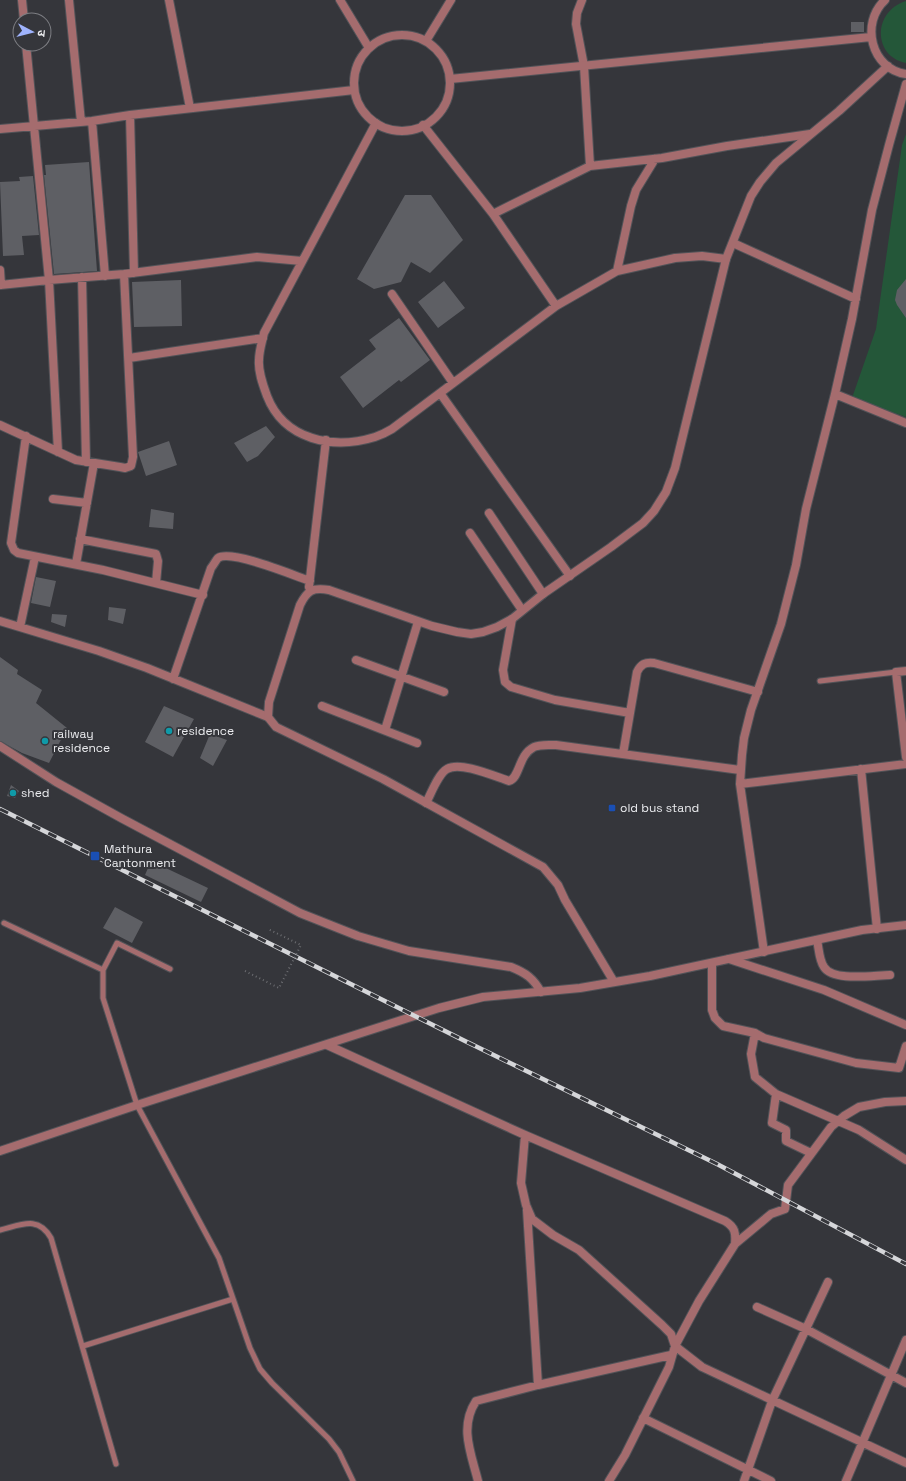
<svg xmlns="http://www.w3.org/2000/svg" width="906" height="1481" viewBox="0 0 906 1481" font-family="'Space Grotesk','Noto Sans Devanagari',sans-serif">
  <style>
    .green { fill: #245739 }
    .building { fill: #5e5f64 }
    .lines { fill: none; stroke-linecap: round; stroke-linejoin: round }
    .service-casing { stroke: #525358; stroke-width: 7 }
    .minor-casing { stroke: #525358; stroke-width: 10 }
    .tertiary-casing { stroke: #525358; stroke-width: 10 }
    .service { stroke: #a56c6e; stroke-width: 5 }
    .minor { stroke: #a56c6e; stroke-width: 8 }
    .tertiary { stroke: #a56c6e; stroke-width: 8 }
    .rail-casing { stroke: #d5d6d9; stroke-width: 4.5 }
    .rail { stroke: #35363b; stroke-width: 3; stroke-dasharray: 9; stroke-linecap: butt }
    .path-bridge { stroke: #6c6d71; stroke-width: 2; stroke-dasharray: 1 3; stroke-linecap: butt }
    .culture-dot { fill: #0f9aa8; stroke: #35363b; stroke-width: 1.5 }
    .transit-dot { fill: #1a4fb4; stroke: #35363b; stroke-width: 1.5 }
    .labels { text-anchor: middle; stroke-width: 4; stroke-linejoin: round; paint-order: stroke }
    .poi-label { font-size: 12px; fill: #eaebee; stroke: #35363b; text-anchor: start }
  </style>
  <rect width="100%" height="100%" fill="#35363b"/>
  <!-- green -->
  <path class="green" d="M906 1V63C872 56 873 11 906 1Z
    M906 134V417L852 398 876 329 902 145Z"/>
  <!-- building -->
  <path class="building" d="M851 22H864V32H851Z
    M89 162 97 271 54 274 44 175H46L45 165Z
    M33 176 39 235 22 236 24 255 3 256 0 182 20 181 19 177Z
    M405 195H431L463 240 430 273 411 262 401 282 374 289 357 279Z
    M906 279V318L897 305 895 300 897 290Z
    M181 280 182 326 134 327 132 282Z
    M444 281 465 308 438 328 418 302Z
    M399 318 430 360 401 382 399 380 363 408 340 377 376 349 369 340Z
    M266 426 275 437 258 456 247 462 234 443Z
    M169 441 177 465 146 476 138 452Z
    M151 509 174 513 173 529 149 527Z
    M36 577 56 581 50 607 31 603Z
    M109 607 126 609 123 624 108 620Z
    M52 614 67 615 65 627 51 622Z
    M0 657 18 670 17 674 42 690 36 703 67 728 49 763 22 753 0 741Z
    M164 706 194 719 173 757 145 742Z
    M210 734 227 740 213 766 200 758Z
    M11 785 19 791 15 798 7 796Z
    M151 861 208 888 201 902 145 875Z
    M115 907 143 922 132 943 103 928Z"/>
  <g class="lines">
    <!-- service casing -->
    <g class="service-casing">
      <path id="service" d="M820 681 896 672
        M4 923 103 970
        M170 969 117 943 103 970V998L137 1105 219 1258 250 1348 260 1369 272 1383 329 1439 339 1452 353 1481
        M0 1230C21 1225 38 1215 51 1238L116 1464
        M83 1346 233 1299"/>
    </g>
    <!-- minor casing -->
    <g class="minor-casing">
      <path id="minor" d="M22 0 24 20
        M69 0 81 122
        M169 0 190 108
        M340 0 369 48
        M582 0 577 13 576 24 584 66 590 166
        M26 44 49 280 58 452
        M906 84 889 145 872 210 852 319 835 394 906 423
        M130 115 134 273
        M92 121 105 276
        M376 123 264 333C262 342 259 351 259 360 258 372 263 385 267 396 284 440 333 450 375 437 381 435 387 432 392 429L556 306 617 271 675 258 702 256 726 259
        M423 125 493 214 556 306
        M0 129 92 121 130 115 354 90
        M493 214 590 166 662 158 727 146 810 134
        M733 243 856 299
        M0 270 1 285
        M617 271 631 206 636 190 655 159
        M82 277 86 462
        M0 285 49 280 124 274 257 257 302 261
        M392 294 453 383
        M129 358 263 338
        M440 393 570 576
        M0 425 76 460 120 467 125 468 131 466 133 457 124 274
        M26 436 11 543 14 550 18 553 103 570 203 595
        M53 499 87 503
        M489 513 543 594
        M470 533 522 610
        M80 539 156 554 158 561 156 583
        M76 564 94 463
        M309 587 326 440
        M512 619 503 670 505 682 511 687 555 700 630 713
        M0 621 99 651 147 668 268 717
        M20 627 35 557
        M356 660 444 692
        M906 671 896 672 906 757
        M173 679 211 568C213 566 216 560 218 558 231 549 295 576 310 581
        M322 706 417 743
        M385 730 418 622
        M0 746 56 782 121 818 300 913 358 936 409 951 511 967C526 973 533 978 541 992
        M623 754 637 672C641 664 645 662 654 663L758 692
        M861 769 877 929
        M740 784 906 764
        M426 803C431 794 438 774 447 769 460 761 494 776 509 781 520 778 518 755 534 747 540 744 549 745 556 745L740 770
        M817 940C819 949 819 960 824 967 833 982 874 975 890 975
        M764 952 740 784 742 755 744 738 751 710 781 624 796 565 806 509 835 394
        M729 959 824 990 906 1025
        M712 963V1010L715 1018 723 1026 755 1033 764 1038 856 1063 899 1068 906 1046
        M755 1033 751 1054 755 1077 776 1094 859 1130 906 1160
        M327 1045 525 1135 725 1221C735 1227 736 1233 735 1244L699 1301 675 1346 669 1367 625 1455 609 1481
        M776 1094 772 1123 786 1130V1141L811 1153
        M525 1135 521 1183 526 1205 532 1219 553 1235 579 1250 662 1325 671 1334 675 1346 702 1367 906 1463
        M527 1210 538 1385
        M735 1244 771 1214 785 1209 788 1185 831 1127 844 1116 859 1107 885 1102 906 1101
        M757 1307 806 1329 906 1383
        M643 1418 771 1481
        M478 1481C471 1453 459 1427 476 1401L538 1385 671 1355
        M744 1481 772 1401 828 1282
        M846 1481 906 1340"/>
    </g>
    <!-- tertiary casing -->
    <g class="tertiary-casing">
      <path id="tertiary" d="M885 0C860 23 871 69 906 74
        M354 83a48 48 0 1 1 96 0a48 48 0 1 1-96 0Z
        M426 41 451 0
        M450 79 871 37
        M614 982 565 900 558 885 543 867 383 779 276 727 268 717 269 702 300 605C307 591 312 587 329 590L432 626 457 632 471 634 483 632 497 627 512 619 543 594 611 547 643 523 654 511 666 492 675 468 726 259 751 196 760 182 776 163 839 111 888 66
        M0 1151 137 1105 439 1008 483 997 580 988 650 976 862 930 906 925"/>
    </g>
    <!-- service -->
    <use href="#service" class="service"/>
    <!-- minor -->
    <use href="#minor" class="minor"/>
    <!-- tertiary -->
    <use href="#tertiary" class="tertiary"/>
    <!-- rail casing -->
    <g class="rail-casing">
      <path id="rail" d="M0 809 467 1042 717 1164 906 1264"/>
    </g>
    <!-- rail -->
    <use href="#rail" class="rail"/>
    <!-- path-bridge -->
    <path class="path-bridge" d="M245 971 279 988 301 945 268 929"/>
  </g>
  <!-- markers -->
  <g class="culture-dot">
    <circle cx="169" cy="731" r="4"/>
    <circle cx="45" cy="741" r="4"/>
    <circle cx="13" cy="793" r="4"/>
  </g>
  <g class="transit-dot">
    <rect x="608" y="804" width="8" height="8" rx="2"/>
    <rect x="90" y="851" width="10" height="10" rx="2"/>
  </g>
  <g class="labels">
    <!-- poi labels -->
    <g class="poi-label">
      <text x="177" y="735">residence</text>
      <text x="53" y="738">railway<tspan x="53" dy="14">residence</tspan></text>
      <text x="21" y="797">shed</text>
      <text x="620" y="812">old bus stand</text>
      <text x="104" y="853">Mathura<tspan x="104" dy="14">Cantonment</tspan></text>
    </g>
  </g>
  <!-- north arrow -->
  <g transform="translate(32 32) rotate(97)"><circle r="19" fill="#35363b" stroke="#7d7e83"/>
  <path d="M0-3L7 15L0 10L-7 15Z" fill="#9fb3fd"/>
  <text y="-6" font-size="11" font-weight="bold" text-anchor="middle" fill="#eaebee">उ</text>
  </g>
</svg>
